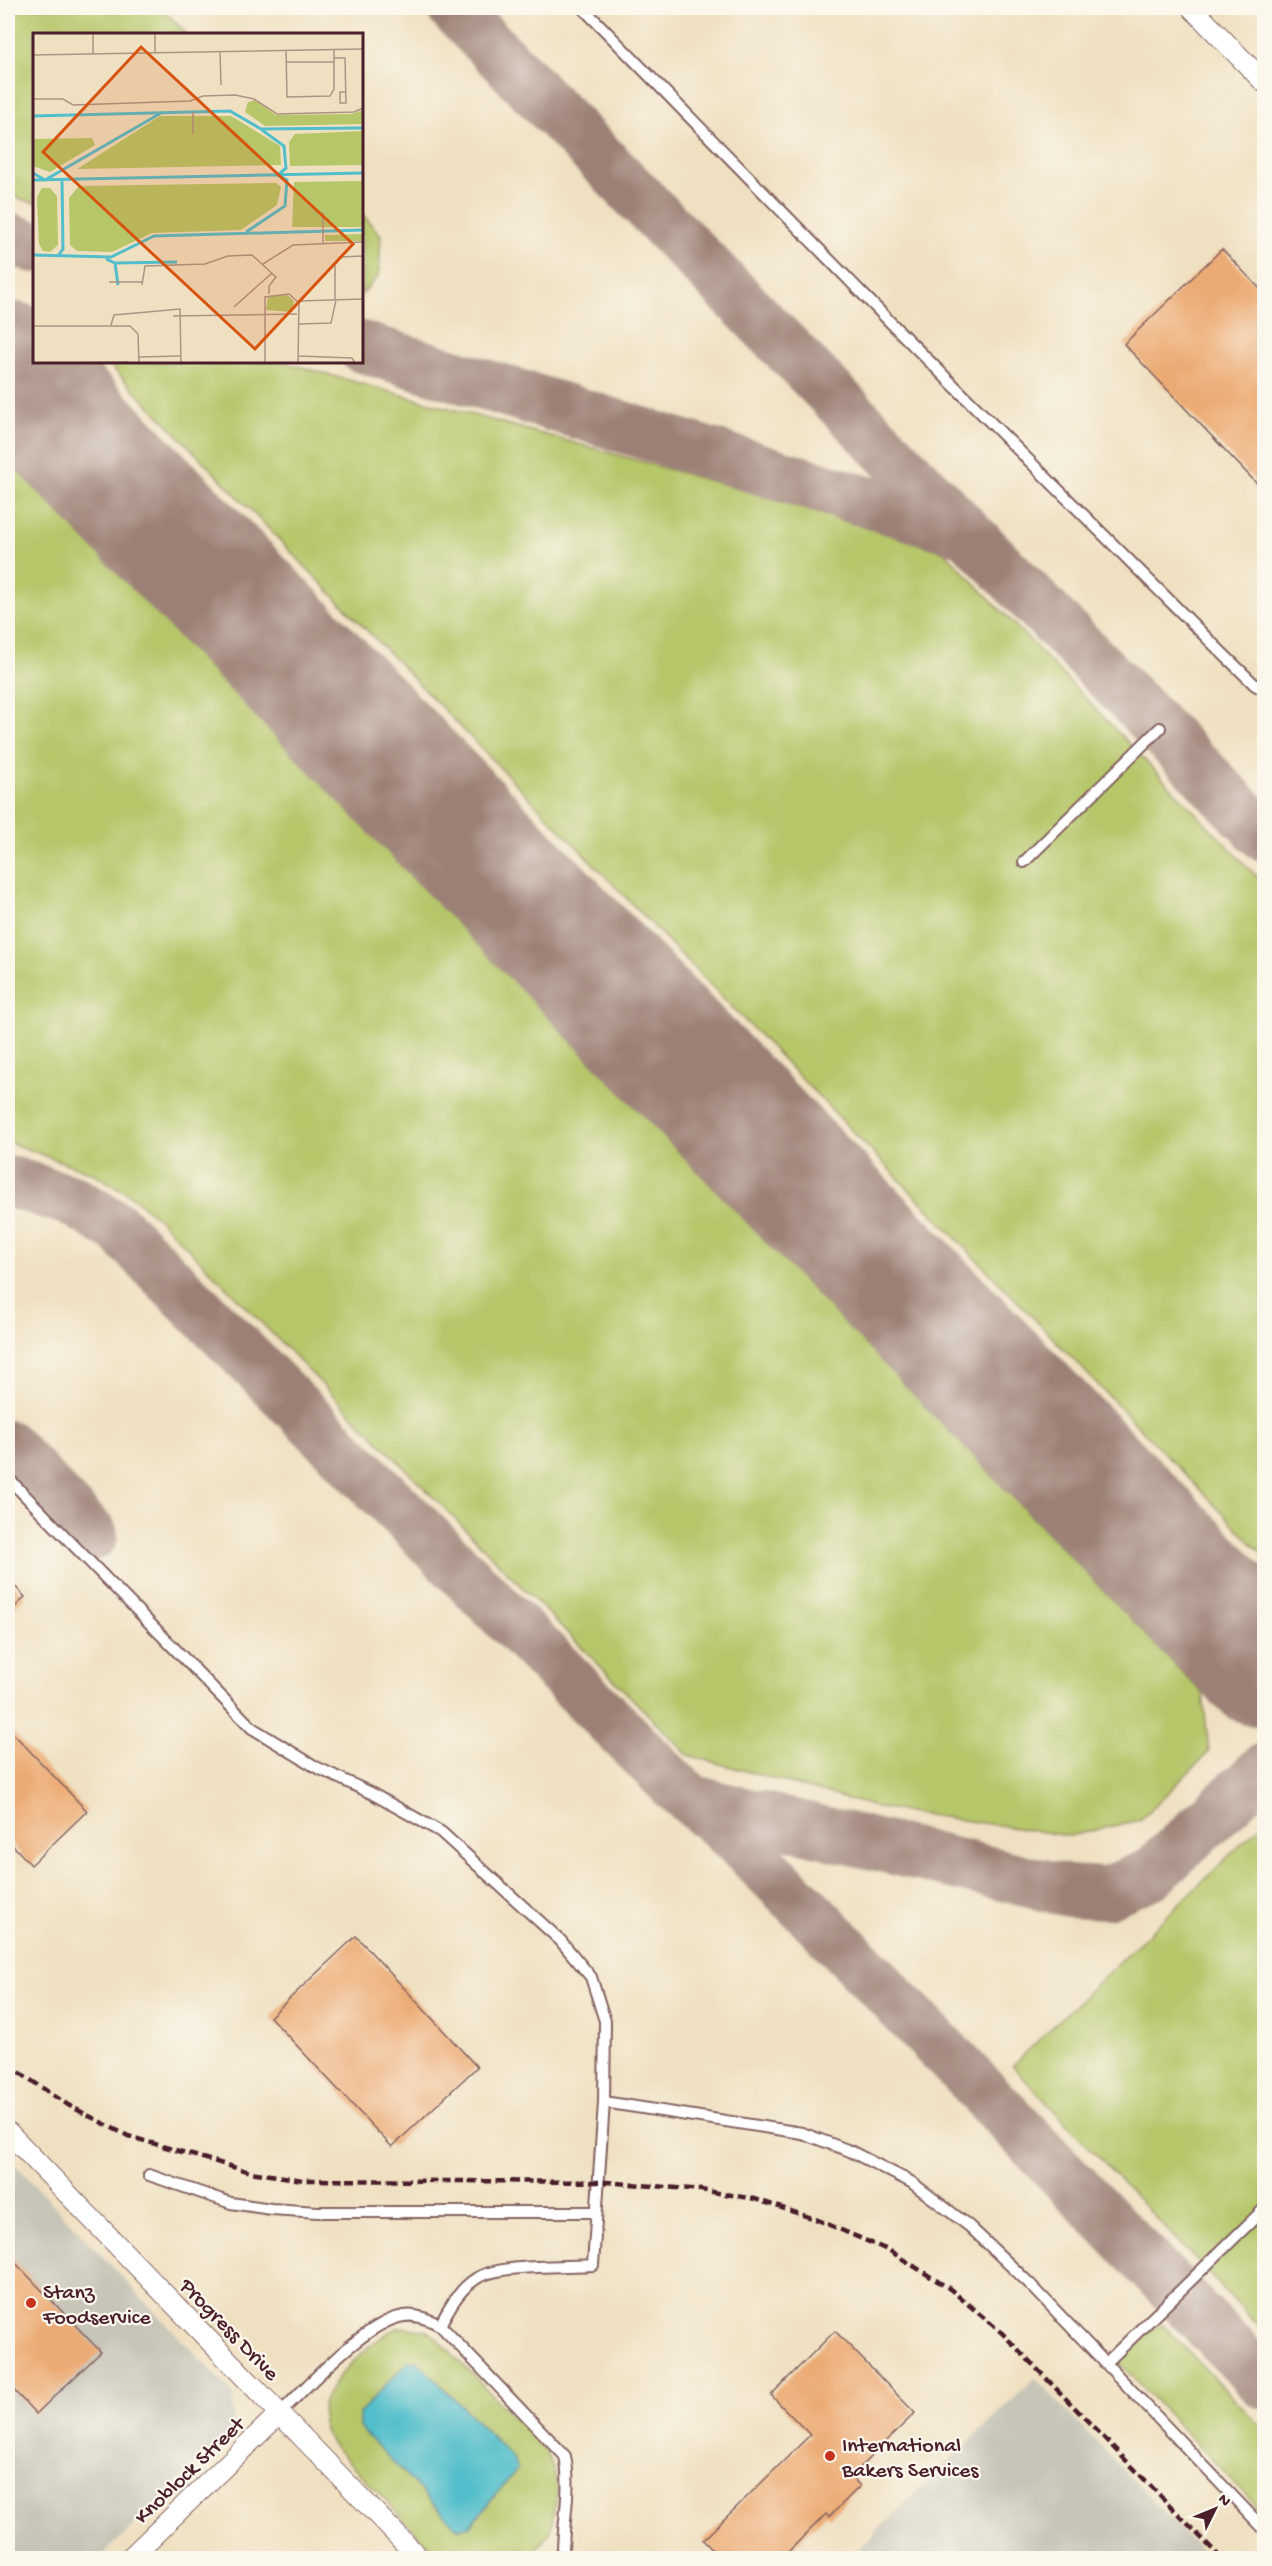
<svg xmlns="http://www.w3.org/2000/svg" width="1272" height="2566" viewBox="0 0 1272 2566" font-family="'Gochi Hand',sans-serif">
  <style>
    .industrial { fill: #c7c4b8 }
    .green { fill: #b6c669; stroke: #80724a; stroke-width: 1.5 }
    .water { fill: #52becb; stroke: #4e6e7b; stroke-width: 1.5 }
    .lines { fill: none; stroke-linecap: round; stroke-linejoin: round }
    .taxiway { stroke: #9c8076; stroke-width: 52 }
    .runway { stroke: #9c8076; stroke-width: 132 }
    .building { fill: #ecab74 }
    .lane-casing { stroke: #846360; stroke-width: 14 }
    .street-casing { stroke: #846360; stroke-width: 22 }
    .lane { stroke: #fff; stroke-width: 10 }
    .street { stroke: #fff; stroke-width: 20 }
    .rail { stroke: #4a1f2b; stroke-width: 4.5; stroke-dasharray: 9 4.5; stroke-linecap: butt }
    .poi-dot { fill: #c8321e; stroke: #fbf7ec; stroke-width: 2 }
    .labels { text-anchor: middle; stroke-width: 4.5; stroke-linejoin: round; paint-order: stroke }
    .poi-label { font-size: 22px; fill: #4a1f2b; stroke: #fbf7ec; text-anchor: start }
    .street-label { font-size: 22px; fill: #4a1f2b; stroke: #fbf7ec }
    .inset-river { fill: none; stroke: #52becb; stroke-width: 3 }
    .inset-road { fill: none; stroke: #ad9385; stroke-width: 1.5 }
    .view { fill: #d8530f; fill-opacity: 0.15; stroke: #d8530f; stroke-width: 3 }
    .inset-edge { fill: none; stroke: #4a1f2b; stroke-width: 3 }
  </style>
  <rect width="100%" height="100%" fill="#fbf7ec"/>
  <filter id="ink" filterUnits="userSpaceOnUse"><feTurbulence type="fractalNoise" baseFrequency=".0167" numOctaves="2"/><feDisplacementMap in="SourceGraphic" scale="12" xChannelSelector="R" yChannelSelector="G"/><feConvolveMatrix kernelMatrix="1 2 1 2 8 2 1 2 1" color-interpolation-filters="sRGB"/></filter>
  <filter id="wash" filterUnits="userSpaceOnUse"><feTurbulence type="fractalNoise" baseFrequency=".008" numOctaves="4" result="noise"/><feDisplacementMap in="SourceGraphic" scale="24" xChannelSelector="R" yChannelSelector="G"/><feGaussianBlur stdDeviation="1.35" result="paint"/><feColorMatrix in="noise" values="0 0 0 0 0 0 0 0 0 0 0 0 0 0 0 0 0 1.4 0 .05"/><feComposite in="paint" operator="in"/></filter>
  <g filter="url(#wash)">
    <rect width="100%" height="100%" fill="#efe0c1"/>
    <!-- industrial -->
    <path class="industrial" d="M8 2157 234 2395 233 2429 100 2558H8Z
      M1035 2378 1208 2558H849Z"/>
    <!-- green -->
    <path class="green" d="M8 8H161L187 34H34V203L8 195Z
      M362 214 381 235 379 275 362 294Z
      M107 362H283L937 544 1264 884V1556Z
      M8 457 1203 1694 1209 1752 1140 1820 1069 1836 876 1807 688 1755 161 1221 129 1194 92 1173 8 1142Z
      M1264 1822V2332L1012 2066Z
      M1163 2325 1264 2430V2514L1120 2364C1120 2350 1149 2327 1163 2325Z
      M400 2327 425 2330 435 2336 546 2451 552 2465 558 2486 551 2530 531 2558H440L330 2442C324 2429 319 2416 324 2402 333 2377 376 2336 400 2327Z"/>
    <!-- water -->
    <path class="water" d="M417 2361 513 2458 517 2469 470 2526 458 2529 359 2427V2413L408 2362Z"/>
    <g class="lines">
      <!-- taxiway -->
      <path class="taxiway" d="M453 8 1264 835
        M8 238 34 247
        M362 347 965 532
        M8 1181 73 1201 118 1228 673 1784 732 1835 819 1922 1264 2383
        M8 1446 92 1535
        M1262 1659 1264 1665
        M698 1802 1068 1891 1106 1893 1151 1874 1264 1769"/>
      <!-- runway -->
      <path class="runway" d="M8 367 1264 1662"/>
    </g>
    <g id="blocks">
      <!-- building -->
      <path class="building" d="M1222 249 1264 293V491L1124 344Z
        M8 1579 25 1597 8 1614Z
        M8 1728 87 1811 31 1865 8 1840Z
        M356 1936 477 2067 392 2147 270 2017Z
        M8 2255 101 2352 36 2414 8 2384Z
        M835 2331 915 2413 851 2476 860 2486 829 2517 826 2514 781 2559H721L703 2540 810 2435 771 2395Z"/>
    </g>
  </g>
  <g filter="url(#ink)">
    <use href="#blocks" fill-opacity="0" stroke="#846360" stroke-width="1.5"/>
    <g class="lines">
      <!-- lane casing -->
      <g class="lane-casing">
        <path id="lane" d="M583 8 897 329 1217 648 1255 685 1264 690
          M1024 862 1160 728
          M8 1478 252 1728 316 1767 371 1793 441 1832 560 1940 591 1977 605 2021 604 2102 593 2265C565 2267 500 2264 477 2278 459 2289 450 2307 440 2325
          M604 2102 802 2133 850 2151 911 2182 969 2226 1030 2284 1264 2529
          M149 2175 231 2203 271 2209 318 2212H595
          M1105 2364 1264 2209
          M280 2413C308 2386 366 2321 404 2316 417 2314 429 2320 440 2325L565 2456C572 2491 562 2524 563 2558"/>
      </g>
      <!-- street casing -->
      <g class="street-casing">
        <path id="street" d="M1192 8 1264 82
          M8 2132 419 2558
          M130 2558 280 2413"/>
      </g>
      <!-- lane -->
      <use href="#lane" class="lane"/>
      <!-- street -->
      <use href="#street" class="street"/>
      <!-- rail -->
      <path class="rail" d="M8 2065 68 2105 128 2136 250 2172 303 2180 606 2182 701 2190 755 2199 818 2220 890 2251 950 2289 1002 2333 1221 2558"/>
    </g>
  </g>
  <!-- markers -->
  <g class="poi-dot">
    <circle cx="31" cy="2303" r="6"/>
    <circle cx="830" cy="2456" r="6"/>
  </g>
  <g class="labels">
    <!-- poi labels -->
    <g class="poi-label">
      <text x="43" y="2298">Stanz<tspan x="43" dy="25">Foodservice</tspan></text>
      <text x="842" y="2451">International<tspan x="842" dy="25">Bakers Services</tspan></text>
    </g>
    <!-- street labels -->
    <g class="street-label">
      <text transform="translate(231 2328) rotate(46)" y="8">Progress Drive</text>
      <text transform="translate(188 2469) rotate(-44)" y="8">Knoblock Street</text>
    </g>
  </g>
  <!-- overview -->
  <g transform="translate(33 33)">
    <rect width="330" height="330" fill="#efe0c1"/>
    <path d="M222 67 243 82 319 81 330 77V91L232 93 212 79 215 69ZM127 83H198L247 113 248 132 44 136ZM330 98V132L257 133 256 109 262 101ZM59 105 62 112 17 139 0 133V106ZM330 148V194H259L261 149ZM243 150 248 154 244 172 208 197 119 200 79 219 44 218 37 212 36 165 46 153ZM9 155H17L24 163 25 212 17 219 10 218 6 211 4 164ZM330 201V208H292V202ZM254 262 261 268 259 279 233 277 235 263Z" fill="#b6c669"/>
    <path class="inset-river" d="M0 83 197 78 228 96 330 95M229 97 251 113 253 135 245 142M0 140 12 147 128 80M0 147 330 140M213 199 252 173 254 147 244 142M0 222 78 224 121 203 330 197M25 223 30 216 29 147M73 226 82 230 144 229M82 230 85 252"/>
    <path class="inset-road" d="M60 0V21M122 0V20M253 17 254 64 297 63 301 56V17M187 19 188 52M0 22 330 16M301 25H312L313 70H307V59H312M253 29H301M0 66H30L40 72 157 68 170 63 202 62 221 66 244 81 321 79 330 75M160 79V101M290 179V210M230 231 260 212 330 209M76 249H109M109 252 112 233 172 231 195 223 219 222 243 244 236 253V261M302 267V232L307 224 330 223M201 274 239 240M140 283 264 281M265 291 298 290 303 267M78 292 81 282 147 276 148 330M0 293H97L105 301 106 330M265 323 319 325 322 330M106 324 147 323M36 330 95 329M232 330V264L256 261 265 269M265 330 266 268 330 266"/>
    <path class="view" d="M108 14 320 211 222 316 10 119Z"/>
    <rect width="330" height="330" class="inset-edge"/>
  </g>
  <!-- margin -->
  <rect width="1272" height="2566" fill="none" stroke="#fbf7ec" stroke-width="30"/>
  <!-- north arrow -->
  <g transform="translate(1215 2509) rotate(47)" stroke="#fbf7ec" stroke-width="4.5" paint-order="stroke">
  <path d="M0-4.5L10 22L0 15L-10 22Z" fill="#4a1f2b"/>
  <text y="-9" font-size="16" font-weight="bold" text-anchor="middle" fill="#4a1f2b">N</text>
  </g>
</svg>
